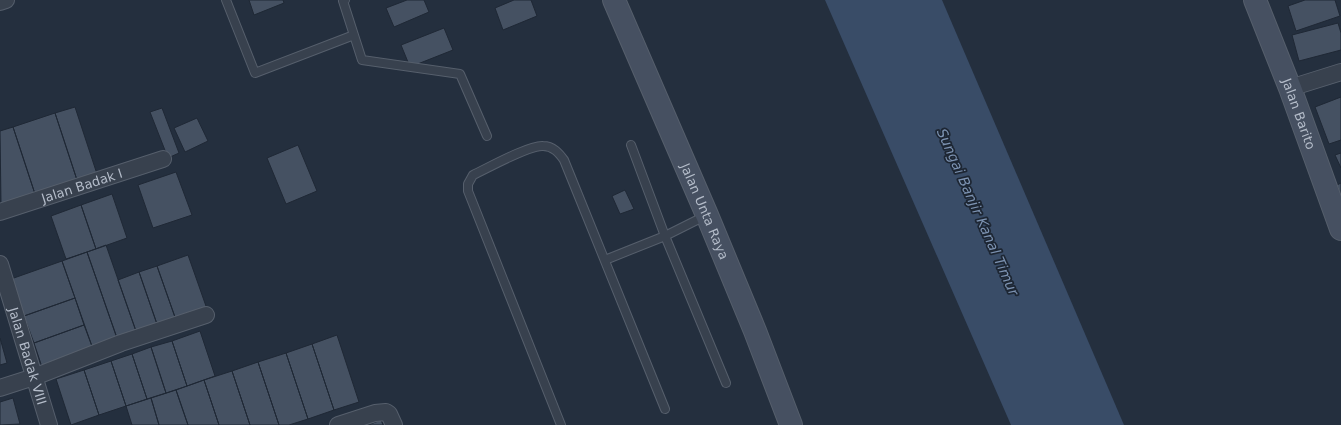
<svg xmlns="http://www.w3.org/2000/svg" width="1341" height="425" viewBox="0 0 1341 425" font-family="'DejaVu Sans',sans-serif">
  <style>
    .water { fill: #394c67 }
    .building { fill: #455162; stroke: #1f2835 }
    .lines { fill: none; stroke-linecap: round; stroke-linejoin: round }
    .lane-casing { stroke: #565f6c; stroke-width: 10 }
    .street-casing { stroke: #565f6c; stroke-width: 18 }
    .secondary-casing { stroke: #565f6c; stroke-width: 24 }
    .lane { stroke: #38414e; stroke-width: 8 }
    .street { stroke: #38414e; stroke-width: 16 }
    .secondary { stroke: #465061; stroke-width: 22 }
    .labels { text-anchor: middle; stroke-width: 3.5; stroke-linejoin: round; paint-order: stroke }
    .street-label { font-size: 13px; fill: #b4bcc9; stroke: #1d2633 }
    .water-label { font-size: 14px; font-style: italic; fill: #7c92b1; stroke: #1d2633 }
  </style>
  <rect width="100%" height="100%" fill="#242f3e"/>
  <!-- water -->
  <path class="water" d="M825 0H942L1124 425H1011Z"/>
  <!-- building -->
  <path class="building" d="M249 0H283L284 3 254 15Z
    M407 0H424L429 12 394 27 386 8Z
    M514 0H531L537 16 503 30 495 8Z
    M1305 0H1335L1340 16 1296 31 1288 6Z
    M1338 23 1341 33V50L1299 61 1292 35Z
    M444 28 453 50 410 67 401 45Z
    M1341 97V140L1329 144 1315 107Z
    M75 107 97 174 77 180 55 113Z
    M162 108 179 153 168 158 150 112Z
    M55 113 77 180 35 194 13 127Z
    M197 118 208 141 185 152 174 128Z
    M13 127 35 194 1 205 0 131Z
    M298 145 317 191 286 204 267 158Z
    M1341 153V168L1335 155Z
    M176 172 192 215 153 228 138 185Z
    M1341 183V196L1337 185Z
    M625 190 634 209 620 214 612 196Z
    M112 194 127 238 96 249 81 205Z
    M81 205 96 249 66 259 51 216Z
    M106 245 137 334 118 341 87 252Z
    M87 252 118 341 93 349 62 261Z
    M188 255 207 309 176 320 157 266Z
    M62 261 75 298 24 316 11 279Z
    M157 266 176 320 158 327 139 272Z
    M139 272 158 327 137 334 118 280Z
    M75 298 84 325 34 343 24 316Z
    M84 325 93 349 42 367 34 343Z
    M200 331 215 376 187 386 172 341Z
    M337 335 359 402 334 410 312 344Z
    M0 338 7 363 0 365Z
    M172 341 187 386 166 393 151 347Z
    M312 344 334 410 308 419 286 353Z
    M151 347 166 393 147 399 132 354Z
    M286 353 308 419 289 425H279L258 362Z
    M132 354 147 399 126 406 111 361Z
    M111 361 126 406 99 415 84 370Z
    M258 362 279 425H250L232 371Z
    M84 370 99 415 71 425 56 379Z
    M232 371 250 425H219L204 380Z
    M204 380 219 425H188L176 390Z
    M176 390 188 425H159L151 398Z
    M13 398 20 424 0 425V402Z
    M151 398 159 425H132L126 406Z
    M381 420 383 425H368Z"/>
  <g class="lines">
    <!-- lane casing -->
    <g class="lane-casing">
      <path id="lane" d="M226 0 255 73 354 35
        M345 0 343 1 362 60 460 74 487 136
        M631 145 665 236 726 383
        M605 260 665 236 707 215
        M561 425 468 191V184L473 175C488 168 529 145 543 146 553 146 559 153 564 160L665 409"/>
    </g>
    <!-- street casing -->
    <g class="street-casing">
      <g id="street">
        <path d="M0 2 6 0"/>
        <path d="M1290 88 1341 72"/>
        <path id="s1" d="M0 212 163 159"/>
        <path id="s2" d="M0 264 49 425"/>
        <path d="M0 388 34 377 121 343 206 315"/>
        <path d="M338 425 375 413 386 412 389 414 394 425"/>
      </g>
    </g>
    <!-- secondary casing -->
    <g class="secondary-casing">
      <g id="secondary">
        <path id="s3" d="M614 0 707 215 755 331 791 425"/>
        <path id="s4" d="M1255 0 1290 88 1341 229"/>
      </g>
    </g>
    <!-- lane -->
    <use href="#lane" class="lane"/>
    <!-- street -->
    <use href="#street" class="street"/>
    <!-- secondary -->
    <use href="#secondary" class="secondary"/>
  </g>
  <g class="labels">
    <!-- street labels -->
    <g class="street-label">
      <text dy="5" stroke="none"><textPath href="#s4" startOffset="122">Jalan Barito</textPath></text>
      <text dy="5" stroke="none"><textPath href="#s1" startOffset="86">Jalan Badak I</textPath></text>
      <text dy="5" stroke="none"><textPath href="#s3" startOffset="230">Jalan Unta Raya</textPath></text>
      <text dy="5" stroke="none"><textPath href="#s2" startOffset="96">Jalan Badak VIII</textPath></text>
    </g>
    <!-- water labels -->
    <g class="water-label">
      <text transform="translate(978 212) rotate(66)" y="5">Sungai Banjir Kanal Timur</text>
    </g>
  </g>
</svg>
